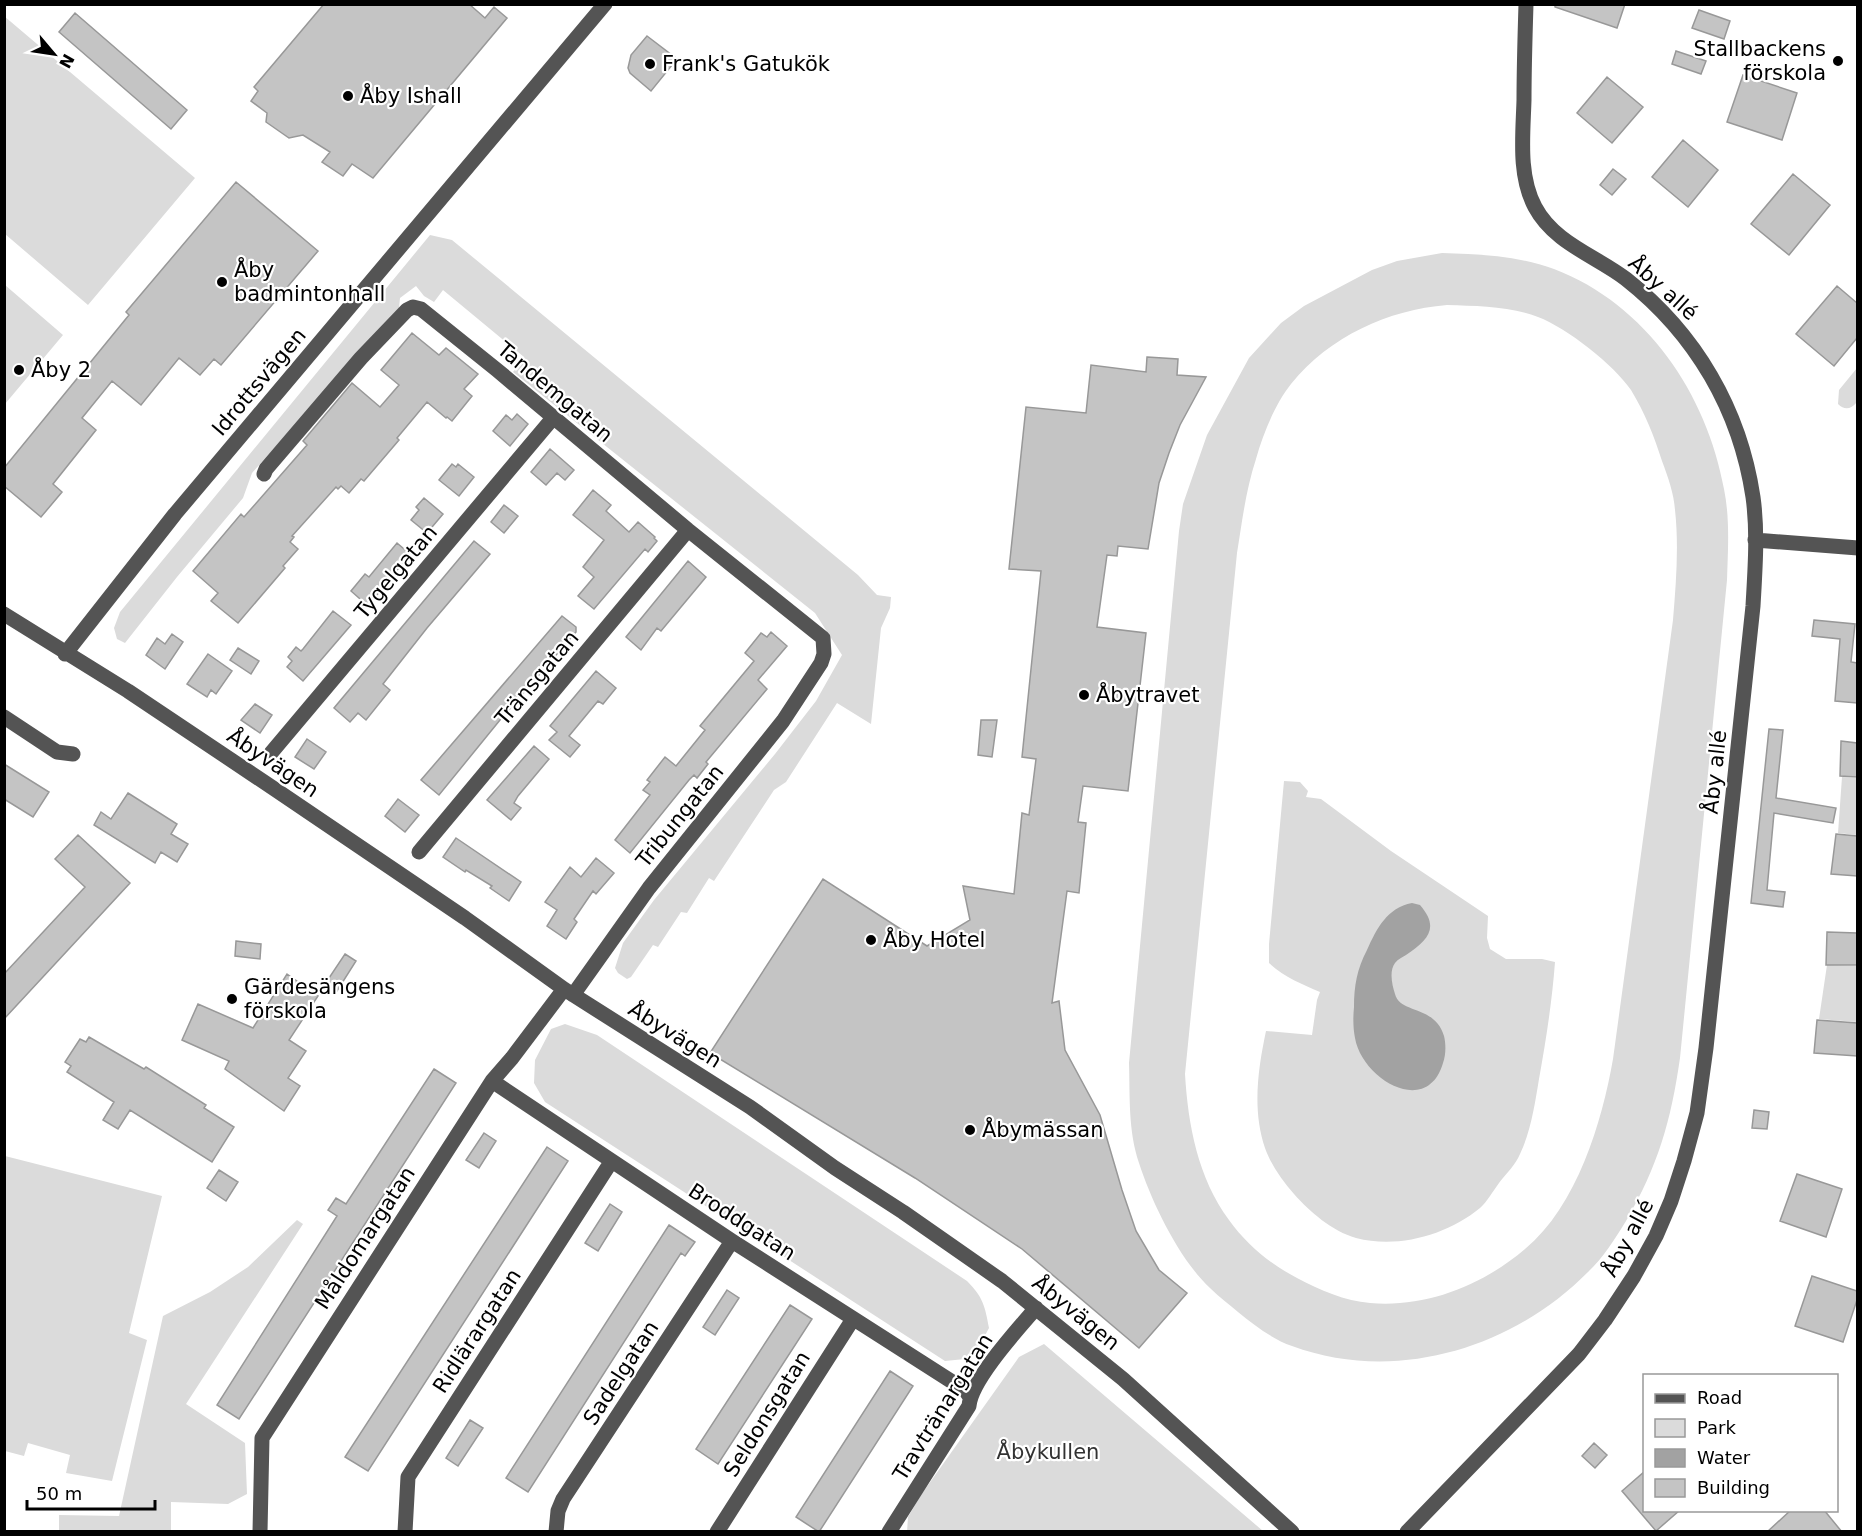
<svg xmlns="http://www.w3.org/2000/svg" width="1862" height="1536" viewBox="0 0 1862 1536" font-family="'DejaVu Sans',sans-serif">
  <style>
    .green { fill: #dbdbdb; fill-rule: evenodd }
    .water { fill: #a2a2a2 }
    .building { fill: #c4c4c4; stroke: #989898; stroke-width: 1.5 }
    .lines { fill: none; stroke-linecap: round; stroke-linejoin: round }
    .minor { stroke: #545454; stroke-width: 15 }
    .poi-dot { fill: #000; stroke: #fff; stroke-width: 2 }
    .labels { text-anchor: middle; stroke-width: 4.5; stroke-linejoin: round; paint-order: stroke }
    .poi-label { font-size: 21px; fill: #000; stroke: #fff; text-anchor: start }
    .street-label { font-size: 21px; fill: #000; stroke: #fff }
    .park-label { font-size: 21px; fill: #323232; stroke: #fff }
  </style>
  <rect width="100%" height="100%" fill="#fff"/>
  <!-- green -->
  <path class="green" d="M4 16 195 178 88 305 5 234Z
    M430 235 452 240 858 575 877 595 891 597 890 608 881 628 871 724 837 703 786 782 774 790 714 881 709 878 687 913 681 912 658 947 653 945 631 977 627 979 618 973 615 968 623 943 654 900 775 754 816 701 842 655 815 613 513 372 524 357 443 290 434 302 424 296 416 286 400 298 399 308 252 473 243 498 177 577 125 643 117 639 114 628 120 612Z
    M1442 253C1479 254 1519 256 1554 269 1646 304 1707 394 1724 489 1730 518 1728 550 1727 580L1680 1058C1671 1121 1658 1166 1626 1221 1615 1239 1603 1258 1588 1272 1512 1349 1395 1384 1292 1346 1272 1339 1254 1325 1238 1312 1229 1304 1219 1297 1210 1288 1179 1259 1152 1203 1139 1163 1128 1131 1130 1096 1129 1063L1179 531 1183 504 1207 435 1249 358 1281 323 1304 306 1372 270 1397 261ZM1447 305C1478 306 1509 306 1538 317 1567 328 1614 365 1631 390 1645 413 1654 436 1662 461 1668 477 1674 494 1675 510 1679 546 1676 584 1673 620L1613 1059C1602 1122 1577 1206 1525 1249 1483 1285 1426 1308 1370 1303 1345 1301 1320 1290 1297 1278 1270 1264 1247 1245 1229 1220 1198 1178 1188 1125 1185 1074L1237 553C1242 522 1246 489 1256 459 1263 434 1275 404 1291 384 1330 336 1388 310 1447 305Z
    M5 285 63 335 5 404Z
    M1857 368V402C1851 409 1845 411 1838 404L1839 390Z
    M1842 777 1857 778V835L1838 833Z
    M1284 781 1300 782 1308 791 1306 797 1321 799 1391 851 1488 916 1487 938 1490 949 1506 959H1542L1555 962C1552 1002 1546 1040 1539 1079 1535 1103 1531 1131 1520 1154 1516 1164 1506 1174 1499 1183 1493 1191 1487 1202 1480 1208 1447 1235 1398 1249 1356 1238 1332 1231 1310 1212 1294 1194 1282 1180 1271 1165 1265 1148 1252 1110 1258 1069 1266 1031L1312 1035 1317 1000 1320 992C1302 984 1284 977 1269 963V944Z
    M1827 965 1857 966V1022L1819 1019Z
    M565 1024 597 1035 967 1281C983 1297 985 1306 989 1328L981 1343 965 1359 945 1361 545 1102 534 1083 535 1060 551 1029Z
    M5 1156 162 1196 129 1333 147 1340 112 1481 66 1473 70 1455 28 1443 24 1456 5 1451Z
    M297 1220 303 1224 186 1404 245 1443 247 1494 228 1504 171 1502V1531H59V1515L119 1516 163 1316 210 1292 248 1267Z
    M1044 1344 1263 1531 907 1532 908 1517 921 1495 1019 1357Z"/>
  <!-- water -->
  <path class="water" d="M1412 903 1420 905C1440 928 1428 940 1406 955 1403 957 1398 959 1395 963 1389 971 1392 985 1395 994 1400 1014 1435 1005 1444 1036 1446 1044 1446 1055 1443 1063 1427 1118 1362 1079 1355 1038 1353 1028 1353 1017 1354 1007 1354 986 1357 969 1367 950 1377 928 1387 908 1412 903Z"/>
  <!-- building -->
  <path class="building" d="M324 4H469L485 18 494 7 507 18 373 178 352 164 343 176 322 162 330 152 303 135 289 138 266 122 267 113 251 101 258 91 254 87Z
    M1555 4H1625L1617 28 1555 7Z
    M1699 10 1730 21 1724 39 1692 28Z
    M75 13 187 110 171 129 59 32Z
    M647 36 677 59 651 91 630 73 628 68 631 55Z
    M1676 51 1706 61 1701 74 1672 64Z
    M1743 75 1797 93 1782 140 1727 122Z
    M1607 77 1643 107 1612 143 1577 113Z
    M1683 140 1718 170 1688 207 1652 177Z
    M1613 169 1626 179 1612 195 1600 185Z
    M1793 174 1830 205 1789 255 1751 224Z
    M236 182 318 251 221 365 214 359 200 375 179 358 141 405 112 381 82 418 96 430 53 484 62 492 41 517 4 486V468L129 315 126 312Z
    M1837 286 1857 303V338L1834 366 1796 334Z
    M412 333 439 355 446 348 478 374 464 389 472 396 452 421 447 417 446 418 427 402 397 438 399 440 364 481 361 479 349 493 341 486 338 489 336 487 292 536 294 537 290 542 298 549 283 566 285 568 238 623 211 601 218 593 193 571 241 514 244 517 307 445 303 441 352 383 380 407 399 385 381 370Z
    M1147 357 1178 359 1177 375 1206 377 1180 425 1169 453 1159 483 1148 549 1118 546 1117 556 1107 555 1097 627 1146 633 1128 791 1083 786 1078 822 1086 823 1079 893 1067 891 1052 1003 1059 1001 1065 1050 1100 1115 1122 1190 1136 1231 1159 1270 1187 1293 1139 1348 1022 1249 915 1178 710 1053 823 879 927 946 970 920 963 886 1014 894 1022 813 1029 815 1036 759 1022 757 1041 571 1009 569 1026 407 1086 413 1091 365 1146 372Z
    M517 414 528 424 510 446 493 431 506 415 512 420Z
    M550 449 574 470 565 480 557 473 546 485 531 472Z
    M452 464 456 467 458 464 474 477 459 496 439 480Z
    M593 490 611 505 606 511 629 532 638 522 655 537 654 538 657 541 648 552 645 549 594 609 578 596 594 577 583 567 604 540 573 515Z
    M424 498 443 514 427 533 411 520 419 510 416 507Z
    M504 505 518 516 504 533 491 522Z
    M474 541 490 554 427 628 383 684 390 690 366 720 358 713 350 722 334 708Z
    M397 543 410 554 368 606 351 591 365 574 369 577Z
    M688 561 706 577 661 631 657 628 641 650 626 637Z
    M333 611 351 625 303 681 287 667 292 661 288 657 296 647 301 651 303 649Z
    M562 616 576 627V632L500 720 439 795 421 780Z
    M1814 620 1855 624 1851 662 1857 663V703L1835 701 1840 639 1812 636Z
    M771 632 787 646 758 680 767 689 706 762 708 764 697 778 694 775 689 780 630 853 615 840 650 795 643 790 650 782 647 780 665 757 676 766 705 730 700 726 754 661 745 653 761 633 767 637Z
    M172 634 183 642 165 669 146 655 157 638 165 644Z
    M238 648 259 661 251 674 230 660Z
    M208 654 232 671 216 694 211 690 207 697 187 684Z
    M596 671 616 688 603 704 598 701 569 736 580 745 570 757 549 740 557 732 550 726Z
    M255 704 272 715 260 733 241 720Z
    M981 720H997L992 757 978 755Z
    M1769 729 1783 730 1776 798 1836 808 1833 823 1774 813 1767 890 1785 892 1783 907 1751 903Z
    M307 739 326 752 314 769 295 757Z
    M1841 741 1857 743V777L1840 776Z
    M534 746 549 759 518 796 514 803 521 808 511 820 487 800Z
    M4 764 49 792 33 817 4 799Z
    M128 793 177 824 171 834 188 844 177 862 161 852 155 863 94 825 101 812 111 819Z
    M398 799 419 815 405 832 385 816Z
    M1836 834 1857 836V876L1831 874Z
    M78 835 130 883 4 1019V974L85 887 55 859Z
    M456 838 521 882 509 901 490 888 492 886 466 870 465 872 443 857Z
    M596 858 614 873 596 894 593 891 574 919 577 922 566 939 547 926 557 910 545 902 570 867 581 877Z
    M1827 932 1857 933V965H1826Z
    M236 941 261 944 260 959 235 956Z
    M345 954 356 961 337 991 325 984Z
    M287 974 318 996 289 1040 306 1051 288 1078 300 1086 284 1111 225 1069 229 1061 182 1040 198 1004 253 1028Z
    M1817 1020 1857 1023V1056L1814 1053Z
    M89 1037 144 1069 146 1067 206 1105 204 1108 234 1127 212 1162 130 1110 118 1129 103 1120 114 1102 67 1072 71 1066 65 1062 80 1039 86 1042Z
    M434 1069 456 1083 239 1419 217 1405 337 1216 328 1210 336 1198 346 1204Z
    M1754 1110 1769 1112 1767 1129 1752 1128Z
    M484 1133 496 1141 479 1168 466 1160Z
    M547 1147 568 1161 368 1471 345 1457Z
    M219 1170 238 1182 226 1201 207 1188Z
    M1797 1174 1842 1189 1826 1237 1780 1221Z
    M610 1204 622 1212 598 1251 585 1243Z
    M669 1225 695 1242 685 1256 681 1253 528 1492 506 1478Z
    M1812 1276 1857 1291V1300L1843 1342 1795 1326Z
    M727 1290 739 1298 715 1335 703 1327Z
    M790 1305 812 1319 718 1464 696 1449Z
    M890 1371 913 1386 819 1532 796 1517Z
    M470 1420 483 1428 458 1466 446 1458Z
    M1594 1443 1607 1455 1595 1468 1582 1456Z
    M1644 1472V1510H1680L1656 1531 1622 1491Z
    M1791 1510H1824L1842 1532H1767Z"/>
  <g class="lines">
    <!-- minor -->
    <path class="minor" d="M264 474 266 469 361 358 407 310 413 307 421 309 497 370 688 530 823 638 824 654 821 663 783 721 649 888 573 995
      M1755 540 1858 548
      M4 614 128 691 276 790 465 918 564 989 750 1107 835 1168 903 1212 1002 1281 1123 1379 1292 1532
      M65 654 175 514 605 4
      M4 717 57 752 73 754
      M271 753 553 418
      M419 852 688 530
      M492 1081 732 1241 965 1390 970 1397
      M260 1532 262 1438 492 1081 512 1058 564 989
      M405 1532 408 1477 611 1162
      M556 1532 558 1511 563 1499 732 1241
      M717 1532 853 1319
      M889 1532 969 1406C971 1380 1018 1329 1036 1308
      M1407 1532 1579 1354 1605 1320 1634 1276 1656 1236 1671 1201 1684 1161 1697 1113 1706 1048 1753 606C1755 570 1758 533 1753 497 1740 410 1696 334 1626 279 1596 256 1554 243 1535 207 1518 175 1523 135 1524 100 1524 68 1525 36 1526 4"/>
  </g>
  <!-- markers -->
  <g class="poi-dot">
    <circle cx="1838" cy="61" r="6"/>
    <circle cx="650" cy="64" r="6"/>
    <circle cx="348" cy="96" r="6"/>
    <circle cx="222" cy="282" r="6"/>
    <circle cx="19" cy="370" r="6"/>
    <circle cx="1084" cy="695" r="6"/>
    <circle cx="871" cy="940" r="6"/>
    <circle cx="232" cy="999" r="6"/>
    <circle cx="970" cy="1130" r="6"/>
  </g>
  <g class="labels">
    <!-- poi labels -->
    <g class="poi-label">
      <text x="1826" y="56" text-anchor="end">Stallbackens<tspan x="1826" dy="24">förskola</tspan></text>
      <text x="662" y="71">Frank's Gatukök</text>
      <text x="360" y="103">Åby Ishall</text>
      <text x="234" y="277">Åby<tspan x="234" dy="24">badmintonhall</tspan></text>
      <text x="31" y="377">Åby 2</text>
      <text x="1096" y="702">Åbytravet</text>
      <text x="883" y="947">Åby Hotel</text>
      <text x="244" y="994">Gärdesängens<tspan x="244" dy="24">förskola</tspan></text>
      <text x="982" y="1137">Åbymässan</text>
    </g>
    <!-- street labels -->
    <g class="street-label">
      <text transform="translate(1663 288) rotate(42)" y="7">Åby allé</text>
      <text transform="translate(259 382) rotate(-50)" y="7">Idrottsvägen</text>
      <text transform="translate(555 392) rotate(40)" y="7">Tandemgatan</text>
      <text transform="translate(396 572) rotate(-50)" y="7">Tygelgatan</text>
      <text transform="translate(537 678) rotate(-50)" y="7">Tränsgatan</text>
      <text transform="translate(273 763) rotate(34)" y="7">Åbyvägen</text>
      <text transform="translate(1715 772) rotate(-84)" y="7">Åby allé</text>
      <text transform="translate(680 816) rotate(-51)" y="7">Tribungatan</text>
      <text transform="translate(675 1035) rotate(32)" y="7">Åbyvägen</text>
      <text transform="translate(742 1222) rotate(33)" y="7">Broddgatan</text>
      <text transform="translate(365 1238) rotate(-57)" y="7">Måldomargatan</text>
      <text transform="translate(1628 1238) rotate(-62)" y="7">Åby allé</text>
      <text transform="translate(1076 1313) rotate(39)" y="7">Åbyvägen</text>
      <text transform="translate(477 1331) rotate(-57)" y="7">Ridlärargatan</text>
      <text transform="translate(621 1373) rotate(-57)" y="7">Sadelgatan</text>
      <text transform="translate(943 1407) rotate(-58)" y="7">Travtränargatan</text>
      <text transform="translate(767 1414) rotate(-58)" y="7">Seldonsgatan</text>
    </g>
    <!-- park labels -->
    <g class="park-label">
      <text x="1048" y="1459">Åbykullen</text>
    </g>
  </g>
  <!-- border -->
  <rect width="1862" height="1536" fill="none" stroke="#000000" stroke-width="12"/>
  <!-- legend -->
  <rect x="1643" y="1374" width="195" height="138" fill="#ffffff" stroke="#999999" stroke-width="1.5"/>
  <rect x="1655" y="1394" width="30" height="9" fill="#545454" stroke="#999999" stroke-width="1.5"/>
  <text x="1697" y="1404" font-size="18" fill="#000000">Road</text>
  <rect x="1655" y="1419" width="30" height="18" fill="#dbdbdb" stroke="#999999" stroke-width="1.5"/>
  <text x="1697" y="1434" font-size="18" fill="#000000">Park</text>
  <rect x="1655" y="1449" width="30" height="18" fill="#a2a2a2" stroke="#999999" stroke-width="1.5"/>
  <text x="1697" y="1464" font-size="18" fill="#000000">Water</text>
  <rect x="1655" y="1479" width="30" height="18" fill="#c4c4c4" stroke="#999999" stroke-width="1.5"/>
  <text x="1697" y="1494" font-size="18" fill="#000000">Building</text>
  <!-- north arrow -->
  <g transform="translate(54 54) rotate(119)" stroke="#ffffff" stroke-width="4.5" paint-order="stroke">
  <path d="M0-4.5L10 22L0 15L-10 22Z" fill="#000000"/>
  <text y="-9" font-size="16" font-weight="bold" text-anchor="middle" fill="#000000">N</text>
  </g>
  <!-- scale -->
  <path d="M27 1500v9h128v-9" fill="none" stroke="#000000" stroke-width="3"/>
  <text x="36" y="1500" font-size="18" fill="#000000" stroke="#ffffff" stroke-width="4.5" paint-order="stroke">50 m</text>
</svg>
